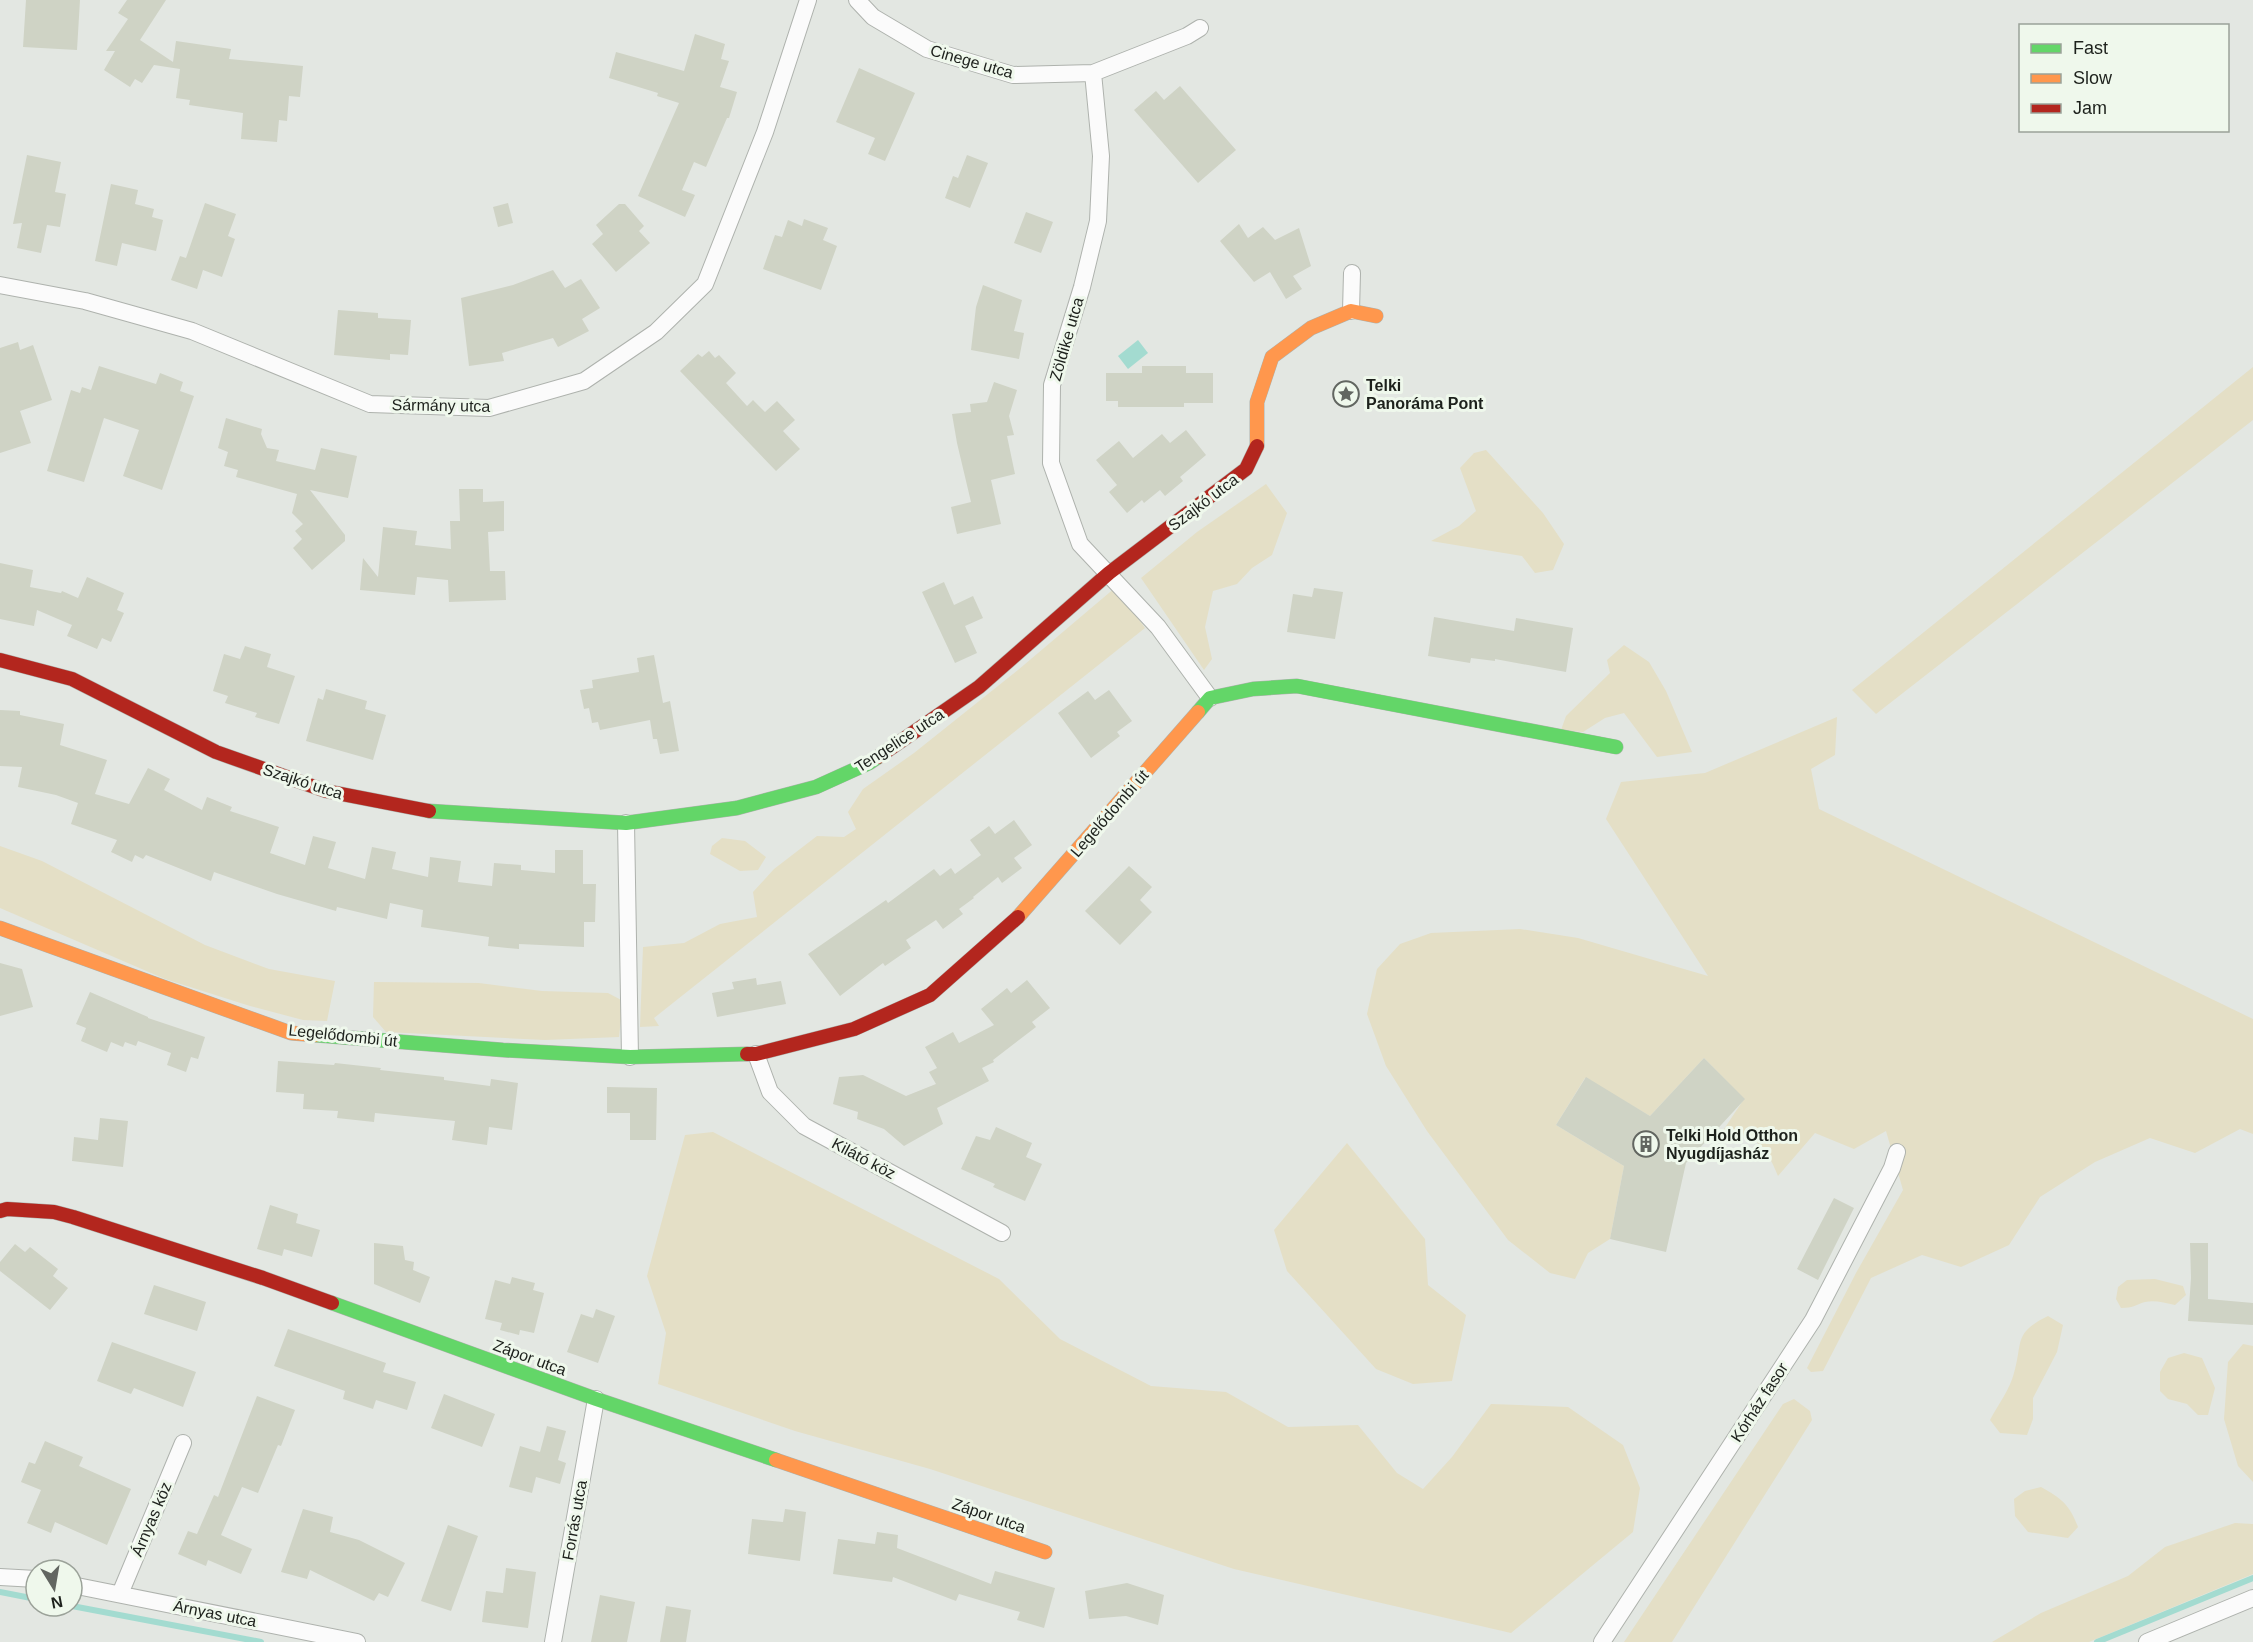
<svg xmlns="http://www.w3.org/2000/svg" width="2253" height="1642" viewBox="0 0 2253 1642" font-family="Arial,sans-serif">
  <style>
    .green { fill: #e4dfc6 }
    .water { fill: #a3dbd0 }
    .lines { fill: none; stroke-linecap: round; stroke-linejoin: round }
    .stream { stroke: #a3dbd0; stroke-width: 6 }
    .building { fill: #cfd3c5 }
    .street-casing { stroke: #aeb2ad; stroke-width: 18 }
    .fast-casing { stroke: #aeb2ad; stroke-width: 15 }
    .slow-casing { stroke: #aeb2ad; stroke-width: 15 }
    .jam-casing { stroke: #aeb2ad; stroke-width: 15 }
    .street { stroke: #fbfbfb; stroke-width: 16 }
    .fast { stroke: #63d668; stroke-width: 14 }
    .slow { stroke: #ff974d; stroke-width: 14 }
    .jam { stroke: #b3261e; stroke-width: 14 }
    .labels { text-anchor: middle; stroke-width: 6; stroke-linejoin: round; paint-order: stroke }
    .street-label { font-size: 16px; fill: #1d211c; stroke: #eff8ec }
    .poi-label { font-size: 16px; font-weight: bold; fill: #1d211c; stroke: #eff8ec; text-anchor: start }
  </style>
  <rect width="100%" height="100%" fill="#e3e7e2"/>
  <!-- green -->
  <path class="green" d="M2253 367V420L1876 714 1852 690Z
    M1486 450 1543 513 1564 544 1553 570 1535 573 1522 556 1431 541 1459 526 1476 511 1460 468 1474 453Z
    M1266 484 1287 513 1272 555 1252 568 1237 584 1213 591 1205 627 1212 659 1204 670 1141 578 1197 532Z
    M1116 587 1145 628 654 1018 659 1026 640 1027 643 947 684 943 720 924 757 917 753 892 774 869 817 836 844 837 856 829 848 812 863 789 914 753 1018 670Z
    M1624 645 1649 662 1666 691 1692 752 1657 757 1624 713 1605 718 1583 732 1561 730 1566 716 1610 673 1607 660Z
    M1837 717 1835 755 1811 769 1819 809 2253 1019V1134L2240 1129 2195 1153 2150 1138 2095 1162 2040 1197 2009 1245 1961 1267 1922 1255 1871 1278 1823 1371 1811 1372 1807 1368 1856 1273 1903 1190 1886 1131 1854 1149 1815 1133 1778 1176C1765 1144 1757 1136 1722 1132L1744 1099 1704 1058 1650 1116 1585 1078 1556 1125 1624 1166 1610 1239 1588 1253 1575 1279 1550 1273 1508 1240 1427 1131 1386 1066 1367 1014 1377 969 1400 944 1431 933 1520 929 1578 938 1708 976 1606 819 1621 782 1705 773Z
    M722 838 745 841 766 857 758 870 740 871 710 854 712 846Z
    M0 846 42 861 205 945 269 969 335 981 327 1021 303 1020 250 1006 165 979 0 908Z
    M374 982 479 983 542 991 608 993 623 1001 619 1037 545 1040 386 1032 373 1017Z
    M713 1132 999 1279 1060 1339 1151 1386 1226 1392 1288 1427 1358 1425 1397 1473 1423 1489 1452 1457 1491 1404 1568 1407 1623 1445 1640 1488 1633 1532 1511 1633 1234 1569 930 1469 795 1431 658 1384 666 1333 647 1276 685 1135Z
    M1347 1143 1425 1239 1428 1285 1466 1315 1452 1381 1413 1384 1376 1369 1287 1271 1274 1230Z
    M2155 1279 2183 1286 2186 1295 2175 1305C2165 1303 2155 1300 2145 1302 2135 1305 2133 1308 2121 1308L2116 1299 2118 1287 2127 1280Z
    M2048 1316 2063 1325 2057 1352 2033 1398V1419L2027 1435 2000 1433 1990 1420C1998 1405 2010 1389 2014 1373 2023 1342 2013 1333 2048 1316Z
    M2243 1344 2253 1346V1482L2238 1466 2224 1419 2228 1362Z
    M2184 1353 2202 1358 2215 1388 2208 1415H2198L2187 1404 2168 1399 2160 1391V1372L2168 1358Z
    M1794 1399 1810 1411 1812 1420 1672 1642H1624L1783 1404Z
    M2041 1487C2061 1498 2070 1505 2078 1527L2068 1538 2028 1532 2015 1516 2014 1499 2025 1491Z
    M2235 1523 2253 1524V1574L2089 1642H1992L2041 1613 2128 1576 2165 1547Z"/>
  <!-- water -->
  <path class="water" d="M1138 340 1148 353 1128 369 1118 356Z"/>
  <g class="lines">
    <!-- stream -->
    <path class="stream" d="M0 1592 36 1599
      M72 1606 261 1642
      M2097 1642 2253 1578"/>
  </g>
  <!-- building -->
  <path class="building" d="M26 0H80L77 50 23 47Z
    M127 0H166L140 40 173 62 176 41 231 49 229 59 303 66 300 97 289 96 287 121 279 120 277 142 241 139 243 113 189 105 190 100 176 98 180 69 154 65 142 83 135 79 130 87 104 70 115 51H106L128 19 118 13Z
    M695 34 725 44 721 59 729 61 720 87 737 92 729 118H727L706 167 694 162 682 190 695 195 685 217 638 196 679 103 657 96 658 93 609 78 616 52 684 71Z
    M859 68 915 93 885 161 868 154 875 138 836 122Z
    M1180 86 1236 150 1198 183 1134 110 1156 91 1164 100Z
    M27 155 61 162 55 192 66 194 60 227 47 225 41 253 17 248 22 223 13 224Z
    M967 155 988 163 970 208 945 198 953 176 958 178Z
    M111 184 138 190 135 204 154 209 152 217 163 220 156 251 122 243 117 266 95 261Z
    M205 203 236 214 228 236 235 239 222 277 203 270 197 289 171 280 180 256 186 258Z
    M508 203 513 223 498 227 493 207Z
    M619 204H625L644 226 639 231 650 243 616 272 592 244 603 234 596 225Z
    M1026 212 1053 222 1041 253 1014 243Z
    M804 219 828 228 823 240 837 246 821 290 763 269 775 235 782 237 788 220 802 226Z
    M1239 224 1248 238 1263 227 1275 240 1299 228 1311 266 1293 276 1302 289 1286 299 1270 272 1254 282 1220 241Z
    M553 270 565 288 581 279 600 308 582 319 589 331 558 347 553 338 502 353 504 361 469 366 461 298 513 285Z
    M983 285 1022 300 1014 331 1024 333 1019 359 971 350 976 307Z
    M338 310 378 313V318L411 320 408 355 390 354V360L334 355Z
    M18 342 20 350 33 345 52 400 20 411 31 443 0 453V348Z
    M709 351 715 358 719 355 736 373 726 383 747 406 753 400 765 412 777 401 795 420 783 431 800 449 776 471 680 371 698 354 702 357Z
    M99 366 156 384 160 373 183 382 180 391 194 396 162 490 123 476 139 430 104 418 84 482 47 471 71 390 80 393 82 387 91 390Z
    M1142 366H1186V373H1213V403H1184V407H1118V401H1106V373H1142Z
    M994 382 1017 390 1009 416 1014 435 1007 436 1015 474 991 480 1001 524 957 534 951 507 971 502 957 443 952 414 971 412 970 404 987 402Z
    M226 418 262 429 261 434 267 448 279 450 276 461 315 470 321 448 357 456 348 498 310 490 345 535V541L312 570 293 548 302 539 295 531 303 524 292 513 297 494 236 477 238 470 224 466 228 452 218 448Z
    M1186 430 1206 455 1180 477 1183 481 1165 496 1160 490 1144 503 1142 500 1127 513 1109 492 1117 485 1096 460 1119 441 1133 458 1162 434 1170 443Z
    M459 489H483V502L504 501V531L488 532 490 571H505L506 600 449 602 448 580 417 577 415 595 360 590 363 558 378 577 383 527 417 531 415 545 451 549 450 521H460Z
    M0 563 33 570 30 587 61 593 62 591 78 598 87 577 124 593 117 610 124 613 111 642 102 638 97 649 67 636 72 625 37 610 34 626 0 619Z
    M944 582 954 605 973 596 983 618 965 626 977 653 955 663 922 592Z
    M1314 588 1343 592 1335 639 1287 632 1293 594 1312 597Z
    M1434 617 1514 631 1516 618 1573 628 1566 672 1495 659V661L1471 658 1470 663 1428 656Z
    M245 646 271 654 267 667 295 676 279 724 255 717 257 713 225 703 228 696 213 691 224 654 240 659Z
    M654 655 663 703 670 701 679 751 660 754 657 739H653L650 720 600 730 598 722 592 723 589 708 584 709 580 690 593 688 592 680 639 672 637 658Z
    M326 689 367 701 365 709 386 715 373 760 306 741 318 698 323 700Z
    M1109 690 1132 721 1117 732 1120 736 1091 758 1058 713 1088 691 1095 700Z
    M0 710 20 711V715L64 724 60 745 107 760 95 794 129 804 148 768 170 779 164 790 202 810 207 797 232 807 230 811 279 827 270 853 305 865 313 836 336 842 328 868 365 879 372 847 396 852 392 869 428 877 430 857 461 861 458 882 492 886 494 863 521 865V870L555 873V850H583V884H596L595 922H584V947L519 944V949L488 946 489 937 421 927 423 910 390 903 387 919 337 907 336 911 277 894 214 872 211 881 146 855 143 859 135 855 132 862 111 852 117 840 71 824 78 803 56 795 18 787 22 767 0 766Z
    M1014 820 1032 845 1014 858 1022 868 1002 883 998 877 973 897 974 898 959 909 963 914 943 929 936 920 906 940 911 948 885 966 883 963 840 996 808 954 886 900 888 903 934 869 940 876 951 868 955 874 981 855 970 840 989 826 995 834Z
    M1129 866 1152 887 1140 900 1152 912 1120 945 1085 911Z
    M0 963 22 969 33 1007 0 1016Z
    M756 978 757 985 781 981 786 1004 717 1017 712 993 734 989 732 982Z
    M1027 980 1050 1008 1032 1022 1036 1027 993 1060 994 1062 982 1068 989 1081 937 1108 943 1124 904 1146 884 1129 857 1119 858 1112 833 1104 839 1077 863 1075 906 1096 936 1084 929 1072 937 1068 925 1047 953 1032 959 1043 994 1025 981 1009 1007 988 1011 993Z
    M90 992 148 1017V1018L205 1037 198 1059 191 1057 186 1072 167 1065 171 1053 138 1041 136 1046 125 1042 123 1047 111 1042 107 1052 81 1041 86 1028 76 1024Z
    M1704 1058 1745 1099 1686 1163 1666 1252 1610 1239 1624 1166 1556 1125 1586 1077 1650 1116Z
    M278 1061 334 1065 335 1063 381 1068 380 1070 444 1077V1080L490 1086 491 1079 518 1083 512 1130 489 1127 487 1145 452 1140 455 1121 375 1113 374 1122 337 1118 338 1111 303 1109 304 1094 276 1092Z
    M607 1087 657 1088 656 1140H630V1113H607Z
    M100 1118 128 1121 123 1167 72 1161 74 1137 98 1140Z
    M996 1127 1032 1143 1026 1157 1042 1164 1025 1201 993 1187 995 1184 961 1169 976 1136 990 1140Z
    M1834 1198 1854 1208 1818 1280 1797 1269Z
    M270 1205 298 1214 296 1223 320 1230 312 1257 284 1249 282 1256 257 1249Z
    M374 1243 403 1246 405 1260 414 1262 413 1270 430 1277 420 1303 374 1284Z
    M2190 1243H2208V1299L2253 1303V1325L2188 1321 2191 1278Z
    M15 1244 25 1252 30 1247 58 1269 53 1276 68 1288 50 1310 0 1271V1262Z
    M512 1277 535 1283 533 1290 544 1293 534 1333 520 1330 519 1335 500 1330 502 1323 485 1319 495 1280 510 1284Z
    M154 1285 206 1302 197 1331 144 1314Z
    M596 1309 615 1316 598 1363 567 1352 581 1314 593 1318Z
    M288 1329 386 1363 383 1372 416 1382 407 1410 376 1400 373 1409 343 1399 345 1391 274 1366Z
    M112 1342 196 1372 183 1407 134 1388 131 1394 97 1381Z
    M444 1394 495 1414 482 1447 431 1428Z
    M257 1396 295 1410 281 1446 278 1445 258 1493 242 1487 221 1535 252 1549 241 1574 208 1560 206 1566 178 1554 188 1531 197 1534 214 1495 218 1497Z
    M547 1426 566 1431 558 1460 566 1463 560 1484 536 1477 532 1493 509 1487 520 1446 540 1452Z
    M45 1441 83 1457 79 1466 131 1489 107 1545 55 1522 51 1533 27 1523 41 1490 21 1482 29 1462 35 1464Z
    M303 1509 333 1517 330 1532 359 1540 405 1563 388 1597 379 1593 374 1601 310 1570 307 1579 281 1572Z
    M785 1509 806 1512 800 1561 748 1554 752 1519 783 1522Z
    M448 1525 478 1536 451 1611 421 1601Z
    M877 1532 898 1535 897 1548 991 1584 995 1571 1055 1588 1044 1628 1017 1620 1020 1612 959 1594 956 1601 893 1577 892 1582 833 1574 838 1539 875 1544Z
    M506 1568 536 1572 528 1628 482 1622 486 1591 503 1593Z
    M1127 1583 1164 1595 1158 1625 1126 1616 1089 1619 1085 1591Z
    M600 1595 635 1602 627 1642H591Z
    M666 1606 691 1610 686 1642H660Z"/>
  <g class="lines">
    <!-- street casing -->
    <g class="street-casing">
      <path id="street" d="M857 0 873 17 927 49 1013 75 1093 73 1187 36 1200 28
        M1093 73 1101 156 1098 221 1082 287 1052 385 1051 463 1080 544 1158 627 1210 698
        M0 285 85 301 192 331 370 404 489 408 584 381 656 332 705 284 765 132 808 0
        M1351 311 1352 273
        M626 823 630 1057
        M756 1054 770 1092 804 1126 1002 1233
        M0 1577 36 1579
        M72 1585 357 1642
        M120 1594 183 1443
        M553 1642 596 1399
        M1602 1642 1813 1320 1892 1168 1897 1152
        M2147 1642 2253 1598"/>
    </g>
    <!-- fast casing -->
    <g class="fast-casing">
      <path id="fast" d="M1198 712 1210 698 1253 689 1297 686 1616 747
        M429 811 626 823 737 808 816 787 869 763 878 757
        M315 1035 503 1050 630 1057 747 1054
        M332 1303 596 1399 776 1460"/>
    </g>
    <!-- slow casing -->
    <g class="slow-casing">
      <path id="slow" d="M1257 446V402L1272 357 1311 328 1351 311 1376 316
        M1018 917 1198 712
        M0 928 291 1033 315 1035
        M776 1460 1045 1552"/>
    </g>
    <!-- jam casing -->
    <g class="jam-casing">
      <path id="jam" d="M0 660 72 679 216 752 326 791 429 811
        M878 757 979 687 1109 573 1246 469 1257 446
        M747 1054H756L854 1029 930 995 1018 917
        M0 1211 7 1209 54 1212 73 1217 263 1278 332 1303"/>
    </g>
    <!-- street -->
    <use href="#street" class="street"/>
    <!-- fast -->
    <use href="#fast" class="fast"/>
    <!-- slow -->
    <use href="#slow" class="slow"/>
    <!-- jam -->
    <use href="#jam" class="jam"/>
  </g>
  <!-- icons -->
  <defs>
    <g id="sight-ring" transform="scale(1.35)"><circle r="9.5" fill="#eff8ec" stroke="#626661" stroke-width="1.5"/><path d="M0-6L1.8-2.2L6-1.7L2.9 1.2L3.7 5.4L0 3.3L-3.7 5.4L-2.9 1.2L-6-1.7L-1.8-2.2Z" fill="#626661"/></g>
    <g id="building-ring" transform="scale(1.35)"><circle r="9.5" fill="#eff8ec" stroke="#626661" stroke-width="1.5"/><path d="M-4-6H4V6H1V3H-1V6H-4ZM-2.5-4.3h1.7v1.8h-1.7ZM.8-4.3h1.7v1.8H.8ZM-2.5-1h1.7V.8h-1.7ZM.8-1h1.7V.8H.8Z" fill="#626661"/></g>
  </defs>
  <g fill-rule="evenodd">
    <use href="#sight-ring" x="1346" y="394"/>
    <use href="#building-ring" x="1646" y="1144"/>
  </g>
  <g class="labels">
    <!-- street labels -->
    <g class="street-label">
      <text transform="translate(972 61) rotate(16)" y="6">Cinege utca</text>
      <text transform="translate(1066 339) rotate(-74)" y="6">Zöldike utca</text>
      <text transform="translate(441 405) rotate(1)" y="6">Sármány utca</text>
      <text transform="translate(1203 502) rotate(-37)" y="6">Szajkó utca</text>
      <text transform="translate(899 740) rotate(-33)" y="6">Tengelice utca</text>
      <text transform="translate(303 781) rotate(18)" y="6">Szajkó utca</text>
      <text transform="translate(1109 813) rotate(-49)" y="6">Legelődombi út</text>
      <text transform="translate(343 1035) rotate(6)" y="6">Legelődombi út</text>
      <text transform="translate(864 1158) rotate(28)" y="6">Kilátó köz</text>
      <text transform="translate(530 1357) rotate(20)" y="6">Zápor utca</text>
      <text transform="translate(1759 1402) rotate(-57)" y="6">Kórház fasor</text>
      <text transform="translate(989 1515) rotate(19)" y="6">Zápor utca</text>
      <text transform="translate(151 1519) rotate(-67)" y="6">Árnyas köz</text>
      <text transform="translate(574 1520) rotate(-80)" y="6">Forrás utca</text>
      <text transform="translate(215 1613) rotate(11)" y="6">Árnyas utca</text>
    </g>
    <!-- poi labels -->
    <g class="poi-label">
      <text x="1366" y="391">Telki<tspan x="1366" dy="18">Panoráma Pont</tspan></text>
      <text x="1666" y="1141">Telki Hold Otthon<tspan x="1666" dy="18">Nyugdíjasház</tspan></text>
    </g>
  </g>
  <!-- legend -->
  <rect x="2019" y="24" width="210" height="108" fill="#eff8ec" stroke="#9ba299" stroke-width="1.5"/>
  <rect x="2031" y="44" width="30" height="9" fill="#63d668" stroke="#9ba299" stroke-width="1.5"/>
  <text x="2073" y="54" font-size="18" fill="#1d211c">Fast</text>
  <rect x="2031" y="74" width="30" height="9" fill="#ff974d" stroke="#9ba299" stroke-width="1.5"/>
  <text x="2073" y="84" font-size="18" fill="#1d211c">Slow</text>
  <rect x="2031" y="104" width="30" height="9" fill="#b3261e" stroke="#9ba299" stroke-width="1.5"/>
  <text x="2073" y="114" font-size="18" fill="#1d211c">Jam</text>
  <!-- north arrow -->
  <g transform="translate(54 1588) rotate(169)"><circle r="28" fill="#eff8ec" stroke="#9ba299" stroke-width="1.5"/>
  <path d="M0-4.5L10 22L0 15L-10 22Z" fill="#626661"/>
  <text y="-9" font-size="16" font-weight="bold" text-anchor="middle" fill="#1d211c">N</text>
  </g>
</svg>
